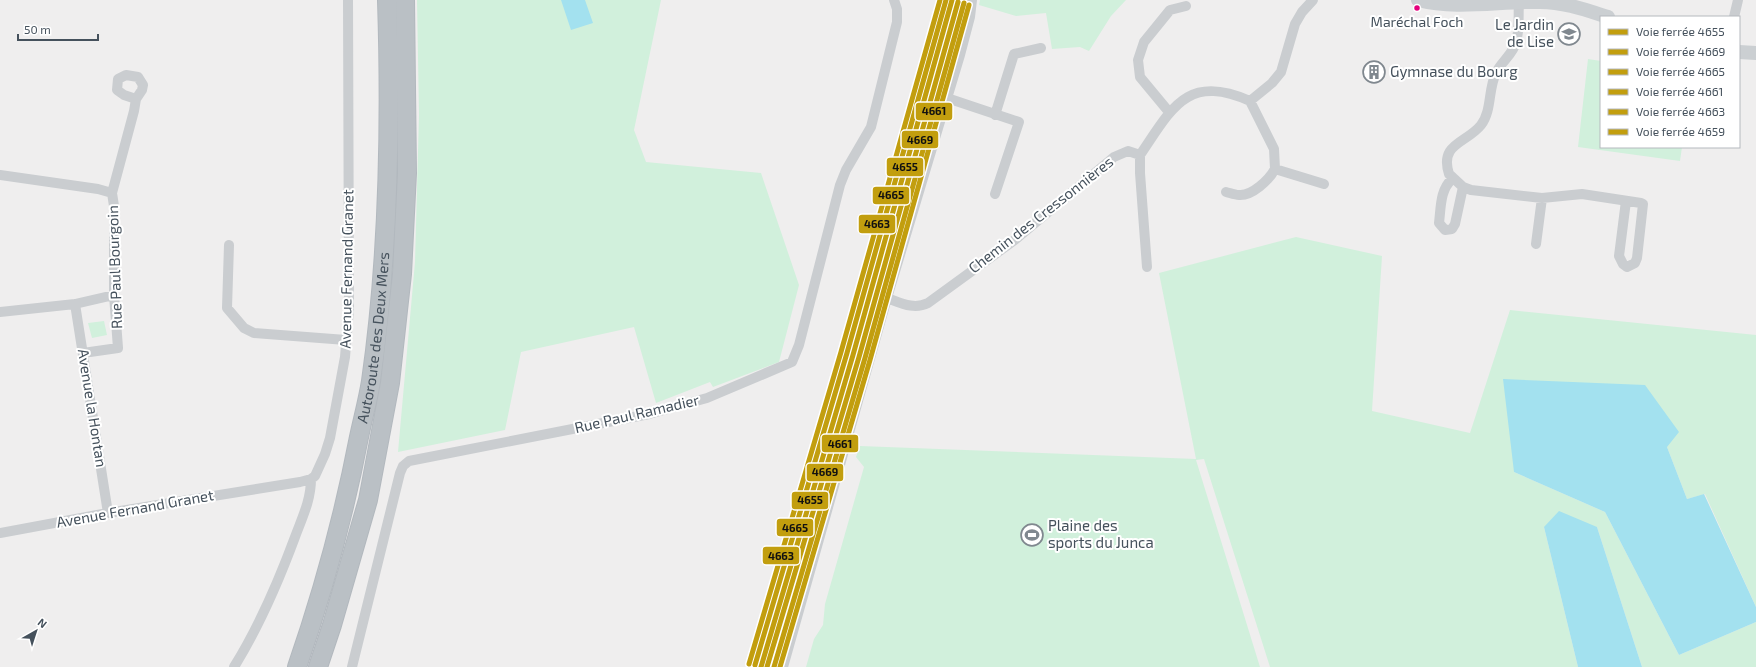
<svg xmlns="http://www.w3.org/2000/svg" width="1756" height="667" viewBox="0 0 1756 667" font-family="'Exo 2',sans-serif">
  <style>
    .green { fill: #d1f0dc }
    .water { fill: #a3e1ef }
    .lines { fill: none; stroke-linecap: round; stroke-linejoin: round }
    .highway-casing { stroke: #b2b8be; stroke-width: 20 }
    .street { stroke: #cacdd0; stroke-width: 10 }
    .secondary { stroke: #cbcfd2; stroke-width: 14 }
    .highway { stroke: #bac0c5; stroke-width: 18 }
    .rail-1-casing { stroke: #fff; stroke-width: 8 }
    .rail-2-casing { stroke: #fff; stroke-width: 8 }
    .rail-3-casing { stroke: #fff; stroke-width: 8 }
    .rail-4-casing { stroke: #fff; stroke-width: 8 }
    .rail-5-casing { stroke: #fff; stroke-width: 8 }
    .rail-6-casing { stroke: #fff; stroke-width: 8 }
    .rail-1 { stroke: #c29e0e; stroke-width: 5 }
    .rail-2 { stroke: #c29e0e; stroke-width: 5 }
    .rail-3 { stroke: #c29e0e; stroke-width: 5 }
    .rail-4 { stroke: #c29e0e; stroke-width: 5 }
    .rail-5 { stroke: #c29e0e; stroke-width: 5 }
    .rail-6 { stroke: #c29e0e; stroke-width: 5 }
    .bus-dot { fill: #e5007d; stroke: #fff; stroke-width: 1.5 }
    .labels { text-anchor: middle; stroke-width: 4; stroke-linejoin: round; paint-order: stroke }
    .bus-label { font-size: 14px; fill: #45515c; stroke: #fff }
    .poi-label { font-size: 15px; fill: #45515c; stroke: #fff; text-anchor: start }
    .street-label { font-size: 15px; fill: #45515c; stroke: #fff }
    .line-badge { stroke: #fff; stroke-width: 1.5 }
    .pale-badge-label { font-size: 11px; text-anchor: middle; font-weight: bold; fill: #111 }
  </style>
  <rect width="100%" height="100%" fill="#efeeee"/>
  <!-- green -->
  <path class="green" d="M417 0H661L634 130 646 162 761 173 799 285 779 362 713 387 710 382 656 403 634 327 521 352 505 430 398 452 415 262 419 115Z
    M980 0H1126L1111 16 1089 51 1080 47 1052 49 1046 13 1016 16 979 5Z
    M1588 59 1601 61V147H1682L1680 161 1578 147Z
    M1296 237 1382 256 1372 411 1470 433 1510 310 1756 335V607L1705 494 1687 499 1667 447 1514 472 1605 512 1679 655 1756 622V667H1642L1597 527H1544L1578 667H1270L1204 459 1196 460 1260 667H806L814 639 823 625 825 604 864 467 856 457 860 446 1196 459 1159 273Z
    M104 321 107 335 92 338 88 323Z"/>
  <!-- water -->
  <path class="water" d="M561 0H585L593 23 571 30Z
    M1503 379 1645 385 1679 432 1667 447 1687 499 1704 494 1756 607V622L1679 655 1605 512 1514 472Z
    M1559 511 1597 527 1642 667H1578L1544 527Z"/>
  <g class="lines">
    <!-- highway casing -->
    <g class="highway-casing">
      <g id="highway">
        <path id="s1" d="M297 667C323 592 344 515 359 437 363 418 368 400 371 381 389 255 391 126 387 0"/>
        <path d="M318 667 332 625 368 500 390 383 402 274 407 173 405 0"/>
      </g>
    </g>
    <!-- street -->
    <path class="street" d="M1519 2C1518 15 1520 30 1516 42 1514 53 1501 62 1496 73 1488 89 1492 111 1481 125 1467 143 1439 143 1449 174L1463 187 1471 190 1542 198 1582 194 1641 203 1643 204 1637 258 1635 263 1627 267 1623 264 1619 256 1626 201
      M1734 17 1738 0
      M947 98 1019 122 995 194
      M1169 112 1140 77 1138 60 1144 42 1170 10 1186 6
      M995 115 1014 54 1041 48
      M1140 155C1172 108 1187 73 1250 101L1272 83 1281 72 1295 24 1302 12 1313 0
      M1275 169 1324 184
      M0 175 98 189 112 193 114 206V295L118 348 83 353
      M1452 179C1440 190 1441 207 1439 223L1445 230 1452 229 1455 224 1463 187
      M1226 192C1230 193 1235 195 1239 195 1252 196 1269 180 1275 169L1274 149 1250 101
      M112 193 134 111 136 99 142 90 143 85 138 77 126 75 118 79 117 90 124 95 136 99
      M1536 244 1542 198
      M229 245 227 308 244 328 254 333 346 340
      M887 298C901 303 914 310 928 303L1016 239 1114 157 1128 151 1140 155V173L1147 267
      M75 304 108 513
      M0 312 75 304 114 295
      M0 533 108 513 300 482 311 479 315 476 325 454 330 438 345 357 349 309 348 0
      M234 667C260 625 278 583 295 537 302 518 311 500 311 479
      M352 667 400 473 403 466 409 461 649 414 707 398 792 362 799 345 840 185 846 170 871 127 897 22V9L894 0
      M783 667 887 298 960 55 970 17 972 0"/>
    <!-- secondary -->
    <path class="secondary" d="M1418 0C1457 10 1500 1 1540 2 1564 2 1586 10 1608 17
      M1739 52 1756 53"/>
    <!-- highway -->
    <use href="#highway" class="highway"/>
    <!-- rail-1 casing -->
    <g class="rail-1-casing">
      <path id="rail-1" d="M761 667 853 355 952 0"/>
    </g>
    <!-- rail-2 casing -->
    <g class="rail-2-casing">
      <path id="rail-2" d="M767 667 859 357 958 2"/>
    </g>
    <!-- rail-3 casing -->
    <g class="rail-3-casing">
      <path id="rail-3" d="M755 665 847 353 946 0"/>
    </g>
    <!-- rail-4 casing -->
    <g class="rail-4-casing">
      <path id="rail-4" d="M774 667 865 358 964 3"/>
    </g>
    <!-- rail-5 casing -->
    <g class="rail-5-casing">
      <path id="rail-5" d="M749 664 841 352 940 0"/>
    </g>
    <!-- rail-6 casing -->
    <g class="rail-6-casing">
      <path id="rail-6" d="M780 667 870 360 969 5"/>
    </g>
    <!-- rail-1 -->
    <use href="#rail-1" class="rail-1"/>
    <!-- rail-2 -->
    <use href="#rail-2" class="rail-2"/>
    <!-- rail-3 -->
    <use href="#rail-3" class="rail-3"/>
    <!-- rail-4 -->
    <use href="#rail-4" class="rail-4"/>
    <!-- rail-5 -->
    <use href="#rail-5" class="rail-5"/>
    <!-- rail-6 -->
    <use href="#rail-6" class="rail-6"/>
  </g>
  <!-- icons -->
  <defs>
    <g id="school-ring" transform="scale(1.15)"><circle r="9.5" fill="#fff" stroke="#80888f" stroke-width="1.5"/><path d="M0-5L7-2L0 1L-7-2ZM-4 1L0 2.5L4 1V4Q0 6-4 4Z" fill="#80888f"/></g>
    <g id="building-ring" transform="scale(1.15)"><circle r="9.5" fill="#fff" stroke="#80888f" stroke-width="1.5"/><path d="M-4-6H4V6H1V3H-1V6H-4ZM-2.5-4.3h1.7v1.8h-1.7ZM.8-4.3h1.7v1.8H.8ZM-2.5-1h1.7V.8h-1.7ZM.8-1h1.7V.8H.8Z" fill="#80888f"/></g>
    <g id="stadium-ring" transform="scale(1.15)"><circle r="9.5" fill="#fff" stroke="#80888f" stroke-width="1.5"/><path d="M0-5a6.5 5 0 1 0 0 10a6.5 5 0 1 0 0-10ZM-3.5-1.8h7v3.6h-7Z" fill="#80888f"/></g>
  </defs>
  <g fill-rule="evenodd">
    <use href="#school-ring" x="1569" y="34"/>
    <use href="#building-ring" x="1374" y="72"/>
    <use href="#stadium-ring" x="1032" y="535"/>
  </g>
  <!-- markers -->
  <circle class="bus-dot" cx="1417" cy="8" r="3.5"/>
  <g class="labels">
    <!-- bus labels -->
    <g class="bus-label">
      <text x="1417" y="27">Maréchal Foch</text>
    </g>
    <!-- poi labels -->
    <g class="poi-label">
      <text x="1554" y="30" text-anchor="end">Le Jardin<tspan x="1554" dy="17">de Lise</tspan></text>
      <text x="1390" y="77">Gymnase du Bourg</text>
      <text x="1048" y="531">Plaine des<tspan x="1048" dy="17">sports du Junca</tspan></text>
    </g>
    <!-- street labels -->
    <g class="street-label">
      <text transform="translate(1041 215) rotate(-38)" y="5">Chemin des Cressonnières</text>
      <text transform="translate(115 267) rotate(-92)" y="5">Rue Paul Bourgoin</text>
      <text transform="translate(347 269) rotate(-89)" y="5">Avenue Fernand Granet</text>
      <text dy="5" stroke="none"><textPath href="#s1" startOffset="339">Autoroute des Deux Mers</textPath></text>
      <text transform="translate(92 408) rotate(81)" y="5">Avenue la Hontan</text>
      <text transform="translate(637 414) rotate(-13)" y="5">Rue Paul Ramadier</text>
      <text transform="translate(135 509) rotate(-10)" y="5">Avenue Fernand Granet</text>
    </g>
  </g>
  <g class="line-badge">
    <rect x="915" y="102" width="38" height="19" rx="4" fill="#c29e0e"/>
    <rect x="901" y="130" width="38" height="19" rx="4" fill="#c29e0e"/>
    <rect x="886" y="157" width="38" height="20" rx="4" fill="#c29e0e"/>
    <rect x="872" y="186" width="38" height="19" rx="4" fill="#c29e0e"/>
    <rect x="858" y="214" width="38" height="20" rx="4" fill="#c29e0e"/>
    <rect x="821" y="434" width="38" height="19" rx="4" fill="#c29e0e"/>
    <rect x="806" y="463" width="38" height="19" rx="4" fill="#c29e0e"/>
    <rect x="791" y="491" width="38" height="19" rx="4" fill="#c29e0e"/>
    <rect x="776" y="518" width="38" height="19" rx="4" fill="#c29e0e"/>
    <rect x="762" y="546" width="38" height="19" rx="4" fill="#c29e0e"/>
  </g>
  <g class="pale-badge-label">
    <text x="934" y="115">4661</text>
    <text x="920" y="144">4669</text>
    <text x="905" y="171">4655</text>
    <text x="891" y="199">4665</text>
    <text x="877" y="228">4663</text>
    <text x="840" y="448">4661</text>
    <text x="825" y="476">4669</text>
    <text x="810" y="504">4655</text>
    <text x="795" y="532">4665</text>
    <text x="781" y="560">4663</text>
  </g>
  <!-- legend -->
  <rect x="1600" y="16" width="140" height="132" fill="#ffffff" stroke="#b5b9be"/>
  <rect x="1608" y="29" width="20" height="6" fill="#c29e0e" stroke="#b5b9be"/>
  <text x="1636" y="36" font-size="12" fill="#45515c">Voie ferrée 4655</text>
  <rect x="1608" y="49" width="20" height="6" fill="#c29e0e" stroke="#b5b9be"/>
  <text x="1636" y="56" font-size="12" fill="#45515c">Voie ferrée 4669</text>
  <rect x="1608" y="69" width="20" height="6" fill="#c29e0e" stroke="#b5b9be"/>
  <text x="1636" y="76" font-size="12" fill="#45515c">Voie ferrée 4665</text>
  <rect x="1608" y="89" width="20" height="6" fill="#c29e0e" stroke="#b5b9be"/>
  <text x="1636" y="96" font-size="12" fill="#45515c">Voie ferrée 4661</text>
  <rect x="1608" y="109" width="20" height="6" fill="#c29e0e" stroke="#b5b9be"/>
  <text x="1636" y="116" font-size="12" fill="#45515c">Voie ferrée 4663</text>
  <rect x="1608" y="129" width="20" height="6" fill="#c29e0e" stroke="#b5b9be"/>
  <text x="1636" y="136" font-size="12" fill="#45515c">Voie ferrée 4659</text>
  <!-- north arrow -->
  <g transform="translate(36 631) rotate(39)" stroke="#ffffff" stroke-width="3" paint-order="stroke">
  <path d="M0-3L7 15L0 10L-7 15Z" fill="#45515c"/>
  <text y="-6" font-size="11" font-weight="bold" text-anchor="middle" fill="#45515c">N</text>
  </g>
  <!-- scale -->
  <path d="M18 34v6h80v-6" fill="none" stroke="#45515c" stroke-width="2"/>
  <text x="24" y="34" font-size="12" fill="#45515c" stroke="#ffffff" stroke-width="3" paint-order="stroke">50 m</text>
</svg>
